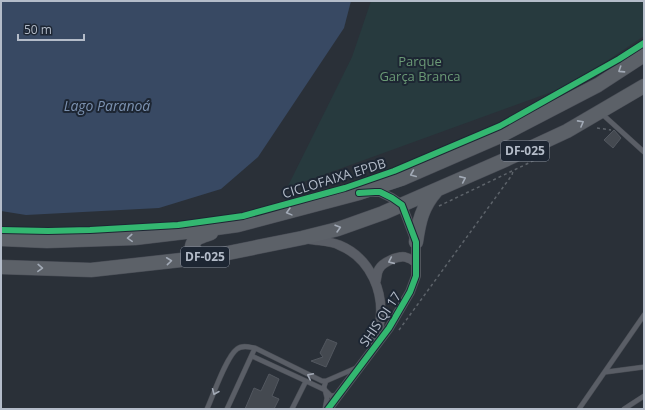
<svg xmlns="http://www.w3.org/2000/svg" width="645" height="410" viewBox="0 0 645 410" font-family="'Open Sans',sans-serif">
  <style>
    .green { fill: #273a3e }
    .water { fill: #384963 }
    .building { fill: #444950; stroke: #52575f }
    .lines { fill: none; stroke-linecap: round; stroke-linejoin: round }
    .service-casing { stroke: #484c53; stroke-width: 5.5 }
    .minor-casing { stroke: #484c53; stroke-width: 10 }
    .primary-casing { stroke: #484c55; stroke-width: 15 }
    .path { stroke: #5d636a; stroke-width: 1.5; stroke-dasharray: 3 3; stroke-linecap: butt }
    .service { stroke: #5a5e66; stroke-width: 4.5 }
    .minor { stroke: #5a5e66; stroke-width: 9 }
    .primary { stroke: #5c6168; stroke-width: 14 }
    .cycleway-casing { stroke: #1d2633; stroke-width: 8 }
    .cycleway { stroke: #33b770; stroke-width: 6 }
    .oneway { stroke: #a2aab6 }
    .oneway2 { stroke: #a2a9b5 }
    .labels { text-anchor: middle; stroke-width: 4; stroke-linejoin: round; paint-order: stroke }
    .shield { fill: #1d2633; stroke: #878f9c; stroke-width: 1 }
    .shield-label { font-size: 12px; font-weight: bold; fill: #b4bcc9 }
    .park-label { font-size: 13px; fill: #6b9a76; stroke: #1d2633 }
    .street-label { font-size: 13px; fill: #b4bcc9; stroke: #1d2633 }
    .water-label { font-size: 14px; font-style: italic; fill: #7c92b1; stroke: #1d2633 }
  </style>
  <rect width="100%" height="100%" fill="#2a3038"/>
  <!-- green -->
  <path class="green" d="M371 1H644V36L571 85 287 188 352 57Z"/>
  <!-- water -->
  <path class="water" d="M1 1H351L344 28 258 157 221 189 159 208 26 215 1 211Z"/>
  <!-- building -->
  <path class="building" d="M614 130 621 138 613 148 604 140Z
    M327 339 337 343 326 367 311 361 323 357 320 353Z
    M269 374 279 379 272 396 279 399 274 409H245L254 388 261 391Z"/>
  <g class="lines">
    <!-- service casing -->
    <g class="service-casing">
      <path id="service" d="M601 113 644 152
        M252 356 306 381
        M606 372 644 367
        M326 381 324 387 325 390 331 396 337 395
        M207 409C213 396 226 357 237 349 242 345 249 347 255 348L322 381H326L356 368
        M227 409 255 348
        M292 409 306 381 325 390 327 398 325 409
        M579 409 644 315
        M624 409 644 396"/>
    </g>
    <!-- minor casing -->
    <g class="minor-casing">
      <path id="minor" d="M309 239C318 241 331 241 339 245 371 258 386 294 379 327 377 334 374 341 372 347
        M376 281C377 277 377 272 379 269 383 262 397 256 405 257 409 258 413 260 416 263
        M328 409 389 328 410 292 416 276V242L402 205 392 198 380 192H371"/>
    </g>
    <!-- primary casing -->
    <g class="primary-casing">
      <path id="primary" d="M1 239 47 241 135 238 202 230 238 225 359 193 401 179 500 136 598 85 644 55
        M416 242C419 221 422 207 436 191
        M208 257 197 253 192 246C194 237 203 236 211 233
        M1 267 91 270 208 257 302 238 338 229 383 213 507 159 567 131 644 86"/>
    </g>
    <!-- path -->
    <path class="path" d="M597 128 611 130
      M439 206 535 160
      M399 330 512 175 513 171"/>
    <!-- service -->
    <use href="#service" class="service"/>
    <!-- minor -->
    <use href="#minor" class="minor"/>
    <!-- primary -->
    <use href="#primary" class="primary"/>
    <!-- cycleway casing -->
    <g class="cycleway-casing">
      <path id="cycleway" d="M1 230 48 231 90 230 178 225 243 216 345 188 394 171 500 126 619 59 644 43
        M328 409 389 328 410 292 416 276V242L402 205 392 198 380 192H375L359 193"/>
    </g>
    <!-- cycleway -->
    <use href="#cycleway" class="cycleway"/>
  </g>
  <!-- one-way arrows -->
  <defs><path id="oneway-chevron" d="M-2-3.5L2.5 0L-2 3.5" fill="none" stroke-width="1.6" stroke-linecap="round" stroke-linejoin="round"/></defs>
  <g class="oneway">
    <use href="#oneway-chevron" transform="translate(621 70) rotate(147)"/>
    <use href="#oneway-chevron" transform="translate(581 123) rotate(-29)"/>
    <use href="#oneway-chevron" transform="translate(413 174) rotate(157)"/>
    <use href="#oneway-chevron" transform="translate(463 179) rotate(-24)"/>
    <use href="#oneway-chevron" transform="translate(289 212) rotate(165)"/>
    <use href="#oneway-chevron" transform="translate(338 228) rotate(-16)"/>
    <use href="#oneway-chevron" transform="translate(130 238) rotate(177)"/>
    <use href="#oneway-chevron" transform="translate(169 261) rotate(-6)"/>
    <use href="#oneway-chevron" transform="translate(40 268) rotate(2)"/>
  </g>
  <g class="oneway2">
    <use href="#oneway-chevron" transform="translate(391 261) rotate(156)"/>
    <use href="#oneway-chevron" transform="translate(310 376) rotate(-153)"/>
    <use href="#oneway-chevron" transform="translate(215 392) rotate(113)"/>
  </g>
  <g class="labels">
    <!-- shield labels -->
    <g class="shield">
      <rect x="501" y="141" width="48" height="20" rx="3"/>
      <rect x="181" y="247" width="48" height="20" rx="3"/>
    </g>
    <g class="shield-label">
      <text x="525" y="155">DF-025</text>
      <text x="205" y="261">DF-025</text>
    </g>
    <!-- park labels -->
    <g class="park-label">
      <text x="420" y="66">Parque<tspan x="420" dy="15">Garça Branca</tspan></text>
    </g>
    <!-- street labels -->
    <g class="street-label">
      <text transform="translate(334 178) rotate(-17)" y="5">CICLOFAIXA EPDB</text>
      <text transform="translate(380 319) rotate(-56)" y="5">SHIS QI 17</text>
    </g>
    <!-- water labels -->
    <g class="water-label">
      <text x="107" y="111">Lago Paranoá</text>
    </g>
  </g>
  <!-- border -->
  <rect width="645" height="410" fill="none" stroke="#b4bcc9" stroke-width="4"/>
  <!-- scale -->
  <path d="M18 34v6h66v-6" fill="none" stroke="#b4bcc9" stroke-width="2"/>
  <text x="24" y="34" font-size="12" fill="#b4bcc9" stroke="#1d2633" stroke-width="3" paint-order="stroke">50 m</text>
</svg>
